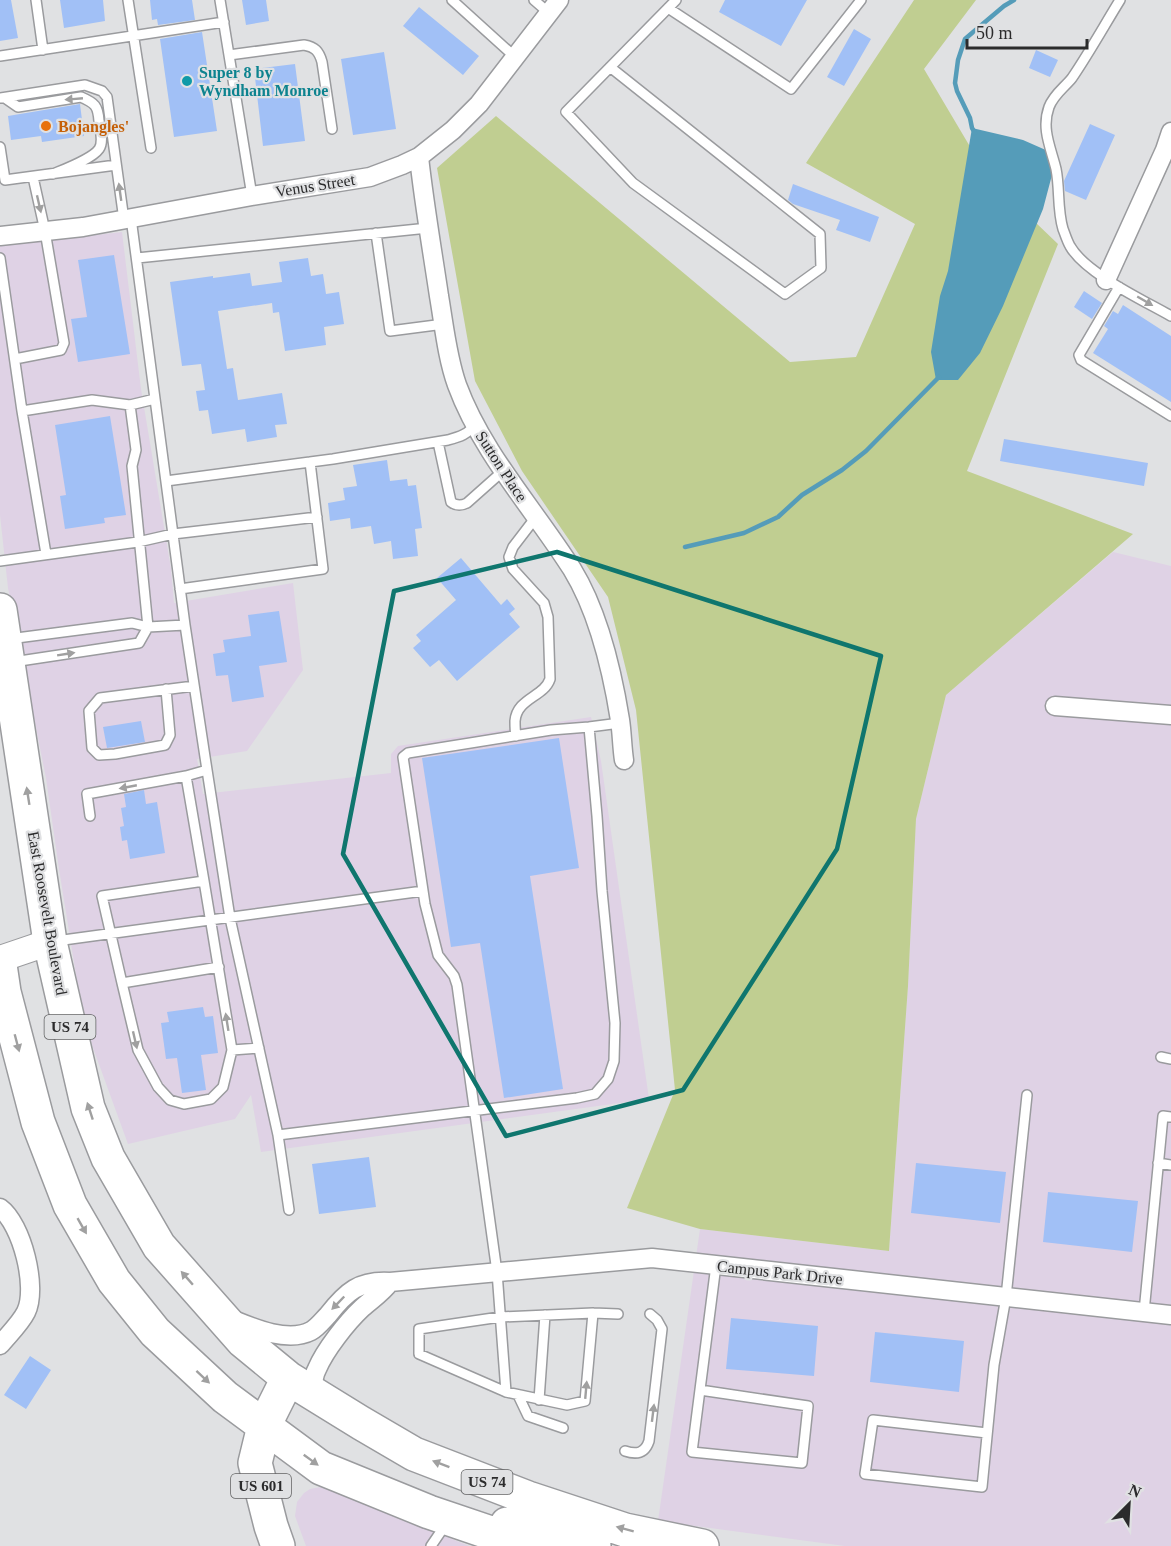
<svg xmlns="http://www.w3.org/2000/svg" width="1171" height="1546" viewBox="0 0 1171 1546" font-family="Georgia,serif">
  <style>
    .commercial { fill: #dfd2e5 }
    .green { fill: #c0ce91 }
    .water { fill: #559cb9 }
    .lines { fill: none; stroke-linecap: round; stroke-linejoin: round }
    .stream { stroke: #559cb9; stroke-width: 4.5 }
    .building { fill: #a1c0f6 }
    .lane-casing { stroke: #9a9b9e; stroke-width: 12 }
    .street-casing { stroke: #9a9b9e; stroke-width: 21 }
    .secondary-casing { stroke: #9a9b9e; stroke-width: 28 }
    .highway-casing { stroke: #9a9b9e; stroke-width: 36 }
    .lane { stroke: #fff; stroke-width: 9 }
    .street { stroke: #fff; stroke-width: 18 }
    .secondary { stroke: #fff; stroke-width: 26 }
    .highway { stroke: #fff; stroke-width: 33 }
    .oneway { fill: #a0a0a0 }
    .marked { fill: none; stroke: #0f766e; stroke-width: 4.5; stroke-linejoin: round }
    .culture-dot { fill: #0f9aa8; stroke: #e0e1e3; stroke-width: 2 }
    .food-dot { fill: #e8710a; stroke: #e0e1e3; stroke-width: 2 }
    .labels { text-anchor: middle; stroke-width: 4.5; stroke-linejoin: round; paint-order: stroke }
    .shield { fill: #e0e1e3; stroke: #616263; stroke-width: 1.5 }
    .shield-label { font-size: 15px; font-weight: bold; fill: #2b2b2c }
    .culture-label { font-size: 16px; font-weight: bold; fill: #0d838f; stroke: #e0e1e3; text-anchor: start }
    .food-label { font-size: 16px; font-weight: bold; fill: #c56008; stroke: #e0e1e3; text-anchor: start }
    .street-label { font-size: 16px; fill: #2b2b2c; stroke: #e0e1e3 }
  </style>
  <rect width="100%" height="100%" fill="#e0e1e3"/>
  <!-- commercial -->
  <path class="commercial" d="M122 232 141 389 171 569 174 603 293 583 303 670 247 751 197 759 203 794 391 773V754L398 746 591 717 601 761 649 1099 261 1152 251 1095 235 1119 128 1144 92 1045 77 981 59 869 46 778 8 588 0 515V246Z
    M1113 552 1171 566V1546H845L658 1521 700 1229 889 1251 908 986 916 819 946 695Z
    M321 1487 334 1491 469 1546H306L295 1516 297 1502 304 1493 310 1489Z"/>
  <!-- green -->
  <path class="green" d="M914 0H976L924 69 988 177 1058 244 967 471 1133 534 946 695 916 819 908 986 889 1251 700 1229 627 1208 675 1090 636 710 608 597 522 471 475 381 437 168 496 116 790 362 856 357 915 224 806 163Z"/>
  <!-- water -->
  <path class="water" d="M972 128 1023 140 1048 151 1053 161 1052 175 1043 209 1003 306 980 353 958 380H936L931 352 940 296 948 271Z"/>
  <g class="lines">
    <!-- stream -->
    <path class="stream" d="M975 133 972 128 970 118 957 91 955 83 958 60 965 39 972 33 1004 6 1014 0
      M685 547 744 533 778 517 802 495 842 470 866 451 939 377"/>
  </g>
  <!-- building -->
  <path class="building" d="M0 0H11L18 38 0 41Z
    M60 0H103L105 21 64 28Z
    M150 0H192L195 20 158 25 157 19 152 20Z
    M242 0H266L269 21 246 25Z
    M725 0H807L781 46 719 12Z
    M419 7 479 56 463 75 403 26Z
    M854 29 871 39 844 86 827 77Z
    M202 32 217 131 174 137 160 39Z
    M1036 50 1058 60 1050 77 1029 68Z
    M384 52 396 129 353 135 341 59Z
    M295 64 305 141 263 146 254 69Z
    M80 104 84 136 42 142 41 136 11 140 8 116Z
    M1090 124 1115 135 1086 200 1065 191 1064 181Z
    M793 184 879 217 870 242 836 230 840 220 793 204 788 200Z
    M114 255 130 354 78 362 71 319 87 317 78 260Z
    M308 258 311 276 323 274 326 294 339 292 344 324 324 327 326 345 285 351 279 312 273 313 272 303 218 311 227 369 233 368 238 400 282 393 287 424 275 425 277 437 247 442 245 429 212 434 208 410 199 411 196 391 205 390 201 364 182 366 170 282 213 276V278L250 273 252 286 282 282 279 262Z
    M1084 291 1102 303 1092 319 1074 307Z
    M1123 305 1171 336V402L1093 353 1108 329 1104 326 1113 311 1118 314Z
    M110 416 126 515 104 518 105 523 65 529 60 496 66 495 55 425Z
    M1004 439 1148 463 1144 486 1000 461Z
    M387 460 390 481 407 479 408 486 416 485 422 528 415 529 418 556 393 559 391 541 374 544 371 526 351 529 350 518 330 521 328 503 345 500 343 488 357 486 353 465Z
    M461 558 501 605 507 599 515 609 509 614 520 627 457 681 439 660 430 667 413 648 421 641 416 635 456 600 437 578Z
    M279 611 287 662 259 666 264 697 232 702 228 675 216 676 213 654 225 652 223 640 251 636 248 615Z
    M141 721 145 742 107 748 103 727Z
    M559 738 579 868 530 876 563 1089 504 1098 480 943 451 947 422 758Z
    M144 790 146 804 157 802 165 853 130 859 127 840 122 841 120 827 124 826 121 808 126 807 124 794Z
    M203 1007 205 1017 213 1016 218 1053 201 1055 206 1090 182 1093 177 1058 166 1059 161 1023 169 1022 167 1012Z
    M369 1157 376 1207 319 1214 312 1164Z
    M916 1163 1006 1172 1000 1223 911 1213Z
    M1048 1192 1138 1201 1132 1252 1043 1242Z
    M731 1318 818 1326 814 1376 726 1369Z
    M875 1332 964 1341 959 1392 870 1382Z
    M30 1356 51 1370 26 1409 4 1395Z"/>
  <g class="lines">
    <!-- lane casing -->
    <g class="lane-casing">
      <path id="lane" d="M36 0 43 50
        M128 0 151 148
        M220 0 252 196
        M452 0 515 57
        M534 0 549 13
        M1120 0C1104 26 1089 53 1072 78 1064 88 1054 94 1049 107 1041 129 1051 148 1056 169 1060 189 1057 209 1063 229 1065 234 1067 241 1070 246 1085 273 1143 300 1171 316
        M668 8 791 89 861 0
        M229 55 304 45C315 47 319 51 322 62L332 129
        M0 56 224 22
        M610 67 820 234 821 268 785 294 633 183 566 112 676 0
        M0 98 85 85 102 91 107 97 124 220
        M5 98 18 107 81 97C95 103 98 106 99 121 100 129 104 142 99 149 92 159 65 169 53 174
        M0 147 5 180 116 165
        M131 218 185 625 207 770 230 918 278 1135 289 1210
        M376 233 390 331 444 324
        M0 258 22 411 46 554
        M137 258 428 228
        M1119 287 1079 355 1081 360 1171 416
        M15 359 61 350 64 343 45 231 33 177
        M22 411 92 400 130 405 155 399
        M438 442 451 502C456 506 461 506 467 503L503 471
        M166 481 333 459 448 440C459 437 469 434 475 424
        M0 561 138 542 173 534 317 517
        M180 589 323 569 310 462
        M9 639 132 623 148 627 185 625
        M13 662 139 643 148 627 132 466 136 450 130 405
        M166 689 170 735 165 745 115 754 99 755 92 748 89 711 100 698 194 686
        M516 736C515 731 515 726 515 721 517 698 544 697 550 679L548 617 544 603 513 569 509 557 513 547 536 517
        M207 770 186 776 204 881 102 896 122 983 219 967
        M90 816 87 794 186 776
        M56 941 423 891
        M122 983 138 1050 158 1087 170 1100 184 1104 211 1099 223 1087 232 1050 204 881
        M232 1050 259 1048
        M1161 1057 1171 1059
        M278 1135 577 1098 595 1094 608 1079 614 1061 615 1023 602 891 597 816 589 727
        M1158 1163 1171 1165
        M1144 1312 1163 1116 1171 1117
        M618 1314 593 1313 500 1317 419 1329V1354L506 1392 497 1272 457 985 454 976 438 955 425 904 403 757 408 753 551 730 589 727 620 723
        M700 1390 808 1406 802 1463 692 1452 716 1265
        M506 1392 567 1405 585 1401 593 1313
        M518 1395 528 1416 563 1428
        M539 1400 545 1315
        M987 1433 873 1420 865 1474 982 1487 994 1365 1006 1297 1027 1095
        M625 1451C637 1455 645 1453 649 1441L662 1329 657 1320 650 1314
        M431 1546 446 1524"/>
    </g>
    <!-- street casing -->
    <g class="street-casing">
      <path id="street" d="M419 157C424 203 432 249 439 296 444 325 447 357 457 385 482 453 534 509 572 569 599 613 612 670 620 720 622 733 622 747 624 760
        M0 236 83 227 252 196 370 177 402 165 419 157 453 130 479 104 559 0
        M1106 280 1165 150 1171 132
        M1055 706 1171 715
        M0 1208C22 1224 38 1288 26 1312 20 1324 8 1335 0 1345
        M231 1319C253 1328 288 1343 311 1331 318 1327 323 1320 328 1315 346 1292 359 1280 390 1282L652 1258 1171 1315
        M312 1393C313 1385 313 1376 317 1369 325 1350 347 1322 362 1308 372 1299 382 1293 390 1282"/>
    </g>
    <!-- secondary casing -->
    <g class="secondary-casing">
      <path id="secondary" d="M0 959 50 942"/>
    </g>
    <!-- highway casing -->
    <g class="highway-casing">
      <path id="highway" d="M0 610 50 942 88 1108 108 1158 159 1246 243 1341 288 1378 361 1423 414 1454 528 1498 625 1530 702 1546
        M0 965 4 992 38 1122 70 1205 114 1281 155 1332 225 1397 321 1468 429 1512 529 1546
        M507 1524 594 1546
        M278 1546 271 1526 255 1463 264 1426 288 1378"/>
    </g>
    <!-- lane -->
    <use href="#lane" class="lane"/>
    <!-- street -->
    <use href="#street" class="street"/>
    <!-- secondary -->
    <use href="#secondary" class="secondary"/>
    <!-- highway -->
    <use href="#highway" class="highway"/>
  </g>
  <!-- one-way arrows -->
  <defs><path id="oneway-solid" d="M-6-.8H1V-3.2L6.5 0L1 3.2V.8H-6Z" transform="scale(1.5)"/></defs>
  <g class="oneway">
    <use href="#oneway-solid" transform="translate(74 99) rotate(175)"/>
    <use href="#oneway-solid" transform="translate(120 192) rotate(-98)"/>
    <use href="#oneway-solid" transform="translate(39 204) rotate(77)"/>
    <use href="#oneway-solid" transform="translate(1145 301) rotate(30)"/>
    <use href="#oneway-solid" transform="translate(66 654) rotate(-9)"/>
    <use href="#oneway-solid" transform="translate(128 787) rotate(169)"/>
    <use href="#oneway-solid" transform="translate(28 796) rotate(-99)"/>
    <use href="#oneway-solid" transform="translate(227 1022) rotate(-99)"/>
    <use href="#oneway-solid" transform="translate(135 1040) rotate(77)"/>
    <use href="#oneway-solid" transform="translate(17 1043) rotate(75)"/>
    <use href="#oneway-solid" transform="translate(90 1111) rotate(-108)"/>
    <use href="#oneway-solid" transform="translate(82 1226) rotate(60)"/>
    <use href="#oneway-solid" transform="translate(187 1278) rotate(-131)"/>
    <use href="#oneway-solid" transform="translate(338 1303) rotate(134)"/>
    <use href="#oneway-solid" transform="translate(203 1377) rotate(43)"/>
    <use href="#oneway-solid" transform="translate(586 1390) rotate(-85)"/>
    <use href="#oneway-solid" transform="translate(653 1413) rotate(-83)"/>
    <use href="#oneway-solid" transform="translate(311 1460) rotate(36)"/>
    <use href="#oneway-solid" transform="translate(441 1464) rotate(-159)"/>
    <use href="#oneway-solid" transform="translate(625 1529) rotate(-165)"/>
  </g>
  <!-- marked area -->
  <path class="marked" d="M557 552 881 656 837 849 683 1090 506 1136 343 854 394 591Z"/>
  <!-- markers -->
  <circle class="culture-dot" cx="187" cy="81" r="6"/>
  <circle class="food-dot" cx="46" cy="126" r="6"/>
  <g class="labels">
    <!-- shield labels -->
    <g class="shield">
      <rect x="44.5" y="1015" width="51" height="24" rx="4.5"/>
      <rect x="461.5" y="1470" width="51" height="24" rx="4.5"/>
      <rect x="231" y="1474" width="60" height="24" rx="4.5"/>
    </g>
    <g class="shield-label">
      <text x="70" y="1032">US 74</text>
      <text x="487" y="1487">US 74</text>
      <text x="261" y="1491">US 601</text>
    </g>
    <!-- culture labels -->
    <g class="culture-label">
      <text x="199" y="78">Super 8 by<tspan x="199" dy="18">Wyndham Monroe</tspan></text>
    </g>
    <!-- food labels -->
    <g class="food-label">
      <text x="58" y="132">Bojangles'</text>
    </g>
    <!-- street labels -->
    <g class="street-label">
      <text transform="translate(315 185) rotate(-9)" y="6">Venus Street</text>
      <text transform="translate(502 466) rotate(57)" y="6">Sutton Place</text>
      <text transform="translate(48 913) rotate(80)" y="6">East Roosevelt Boulevard</text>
      <text transform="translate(780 1272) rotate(6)" y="6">Campus Park Drive</text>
    </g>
  </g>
  <!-- north arrow -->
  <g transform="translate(1129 1504) rotate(24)" stroke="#e0e1e3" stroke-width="4.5" paint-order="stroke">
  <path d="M0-4.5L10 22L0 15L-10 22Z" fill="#2b2b2c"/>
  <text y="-9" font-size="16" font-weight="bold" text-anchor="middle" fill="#2b2b2c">N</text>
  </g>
  <!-- scale -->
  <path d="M967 39v9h120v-9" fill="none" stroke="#2b2b2c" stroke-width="3"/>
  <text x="976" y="39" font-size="18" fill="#2b2b2c" stroke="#e0e1e3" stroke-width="4.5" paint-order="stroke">50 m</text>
</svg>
